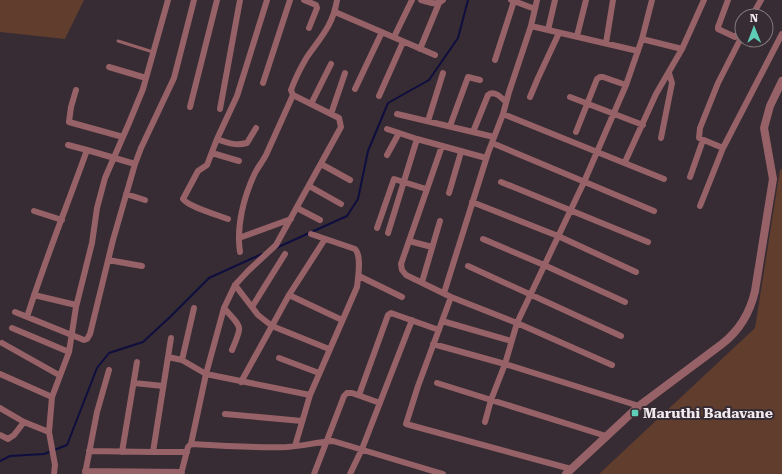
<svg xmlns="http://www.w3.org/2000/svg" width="782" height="474" viewBox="0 0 782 474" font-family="'Roboto Serif',serif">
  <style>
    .green { fill: #613d2d }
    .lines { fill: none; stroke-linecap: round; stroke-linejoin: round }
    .stream { stroke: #0e0e3f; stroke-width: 2 }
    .service { stroke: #966267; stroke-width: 3 }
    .minor { stroke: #966267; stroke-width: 6 }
    .tertiary { stroke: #966267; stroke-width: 8 }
    .poi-dot { fill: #5eceb7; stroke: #372c33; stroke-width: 1.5 }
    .labels { text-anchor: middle; stroke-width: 4; stroke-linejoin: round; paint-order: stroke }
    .poi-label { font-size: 14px; font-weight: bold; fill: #f0e9ed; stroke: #372c33; text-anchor: start }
  </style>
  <rect width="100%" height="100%" fill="#372c33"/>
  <!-- green -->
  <path class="green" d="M0 0H84L65 39 0 32Z
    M782 169V474H599L755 328 780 170Z"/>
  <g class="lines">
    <!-- stream -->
    <path class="stream" d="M276 248 347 216 358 199 368 151 388 103 429 80 458 38 468 0
      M0 461 10 456 44 454 67 445 97 368 109 353 143 342 170 317 209 278 262 254"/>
    <!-- service -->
    <path class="service" d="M118 41 153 52"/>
    <!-- minor -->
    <path class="minor" d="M304 0 316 5 317 8 309 28
      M421 0C429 2 436 6 443 0
      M511 0 535 9
      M728 0 718 27V29L735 37 742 29
      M335 12 435 55
      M752 16 761 0
      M531 26 638 51
      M548 30 555 0
      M577 36 586 0
      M394 37 412 0
      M642 39 682 49
      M606 43 613 0
      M420 49 439 3
      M495 60 514 1
      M109 67 146 78
      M263 83 290 0
      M355 89 382 32
      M76 90 71 107 69 122 123 137
      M379 96 403 42
      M530 97 538 78 559 33
      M570 97 643 125
      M311 104 331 64
      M190 107 217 0
      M220 109 240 0
      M331 114 345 73
      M397 114 494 137
      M503 114 664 179
      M428 121 443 73
      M450 126 468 77 480 80
      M387 129 417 139 486 158
      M473 132 488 95C494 90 501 97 506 102
      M576 132 597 79 600 77H603L626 85
      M661 138 672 83 669 73
      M217 139C227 143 236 146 247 143L256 128
      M492 143 654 211
      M68 145 87 150
      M442 146 401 264 402 270 406 275 451 297 517 323 612 365
      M723 148 699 138 700 128 718 83 742 36
      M212 153 239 161
      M387 155 399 133
      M625 162 656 94 682 49 704 0
      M321 164 350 180
      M690 177 703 140
      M501 182 648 242
      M309 186 341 204
      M449 193 461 152
      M126 194 145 200
      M472 202 558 236 636 272
      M700 206 723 148 782 34
      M297 208 320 220
      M34 211 62 220
      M228 219C218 215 189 207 183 199L198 171 207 165 217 139 237 96 267 0
      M377 228 394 179 426 189
      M388 233 417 139
      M239 238 291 219
      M483 239 544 265 625 302
      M409 241 432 247
      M240 252C236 226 244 196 255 173 258 167 263 161 266 155 275 135 284 115 293 95L291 90C295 79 301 67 307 57 321 37 333 25 337 0
      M108 260 142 266
      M468 266 621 336
      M359 276 402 297
      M422 282 440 221
      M235 285 258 315 272 326 329 349
      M444 293 488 153 503 114 509 92 531 26 537 0
      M34 295 76 305
      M289 295 342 320
      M451 297 418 386 406 424 571 469
      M252 307 285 254
      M224 308C242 329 243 324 232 350
      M15 312 84 340 87 339 90 334 113 240 135 164 141 148 174 78 194 0
      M27 317C45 260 67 206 87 150L135 164
      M442 321 511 341
      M12 328 69 352
      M2 343 59 375
      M433 344 505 364 639 406
      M168 357 182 360 206 374 310 395
      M279 358 319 373
      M182 360 194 308
      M0 374 52 397
      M241 382 289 295 325 239
      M134 383 163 386
      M437 383 606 436
      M359 395 388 315 391 313 439 330
      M0 408 24 422 49 432
      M225 414 302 421
      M485 422 491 400 505 364 517 323 584 182 626 85 642 39 652 0
      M0 435 8 439 14 435 24 422
      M191 444 206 374 224 308 235 285 248 271 276 245 341 127 339 118 293 95
      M295 446 310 395 357 287C358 277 362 256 355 249L311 234
      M89 451 153 452H187
      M122 452 137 362
      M153 452 171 338
      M85 471 182 472
      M54 474 55 465 49 432 52 397 69 352 76 307 92 243 97 208 105 178 129 123 143 89 168 0
      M85 474 97 412 109 370
      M181 474 188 447 191 444C223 446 255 448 287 447 303 446 318 442 333 441L443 474
      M314 474 344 396 347 393H352L380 403
      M350 474 362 449 412 320"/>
    <!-- tertiary -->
    <path class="tertiary" d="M566 474 639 406 722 344C740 330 750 313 755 291L773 179 764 128 770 106 782 81"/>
  </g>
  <!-- markers -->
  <rect class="poi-dot" x="631" y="409" width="8" height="8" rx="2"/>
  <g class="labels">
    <!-- poi labels -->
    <g class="poi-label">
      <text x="643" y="418">Maruthi Badavane</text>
    </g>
  </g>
  <!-- north arrow -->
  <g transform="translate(754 28) rotate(359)"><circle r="19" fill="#372c33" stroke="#81787d"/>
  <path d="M0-3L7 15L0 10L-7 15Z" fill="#5eceb7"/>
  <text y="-6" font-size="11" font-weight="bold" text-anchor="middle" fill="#f0e9ed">N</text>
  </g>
</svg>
